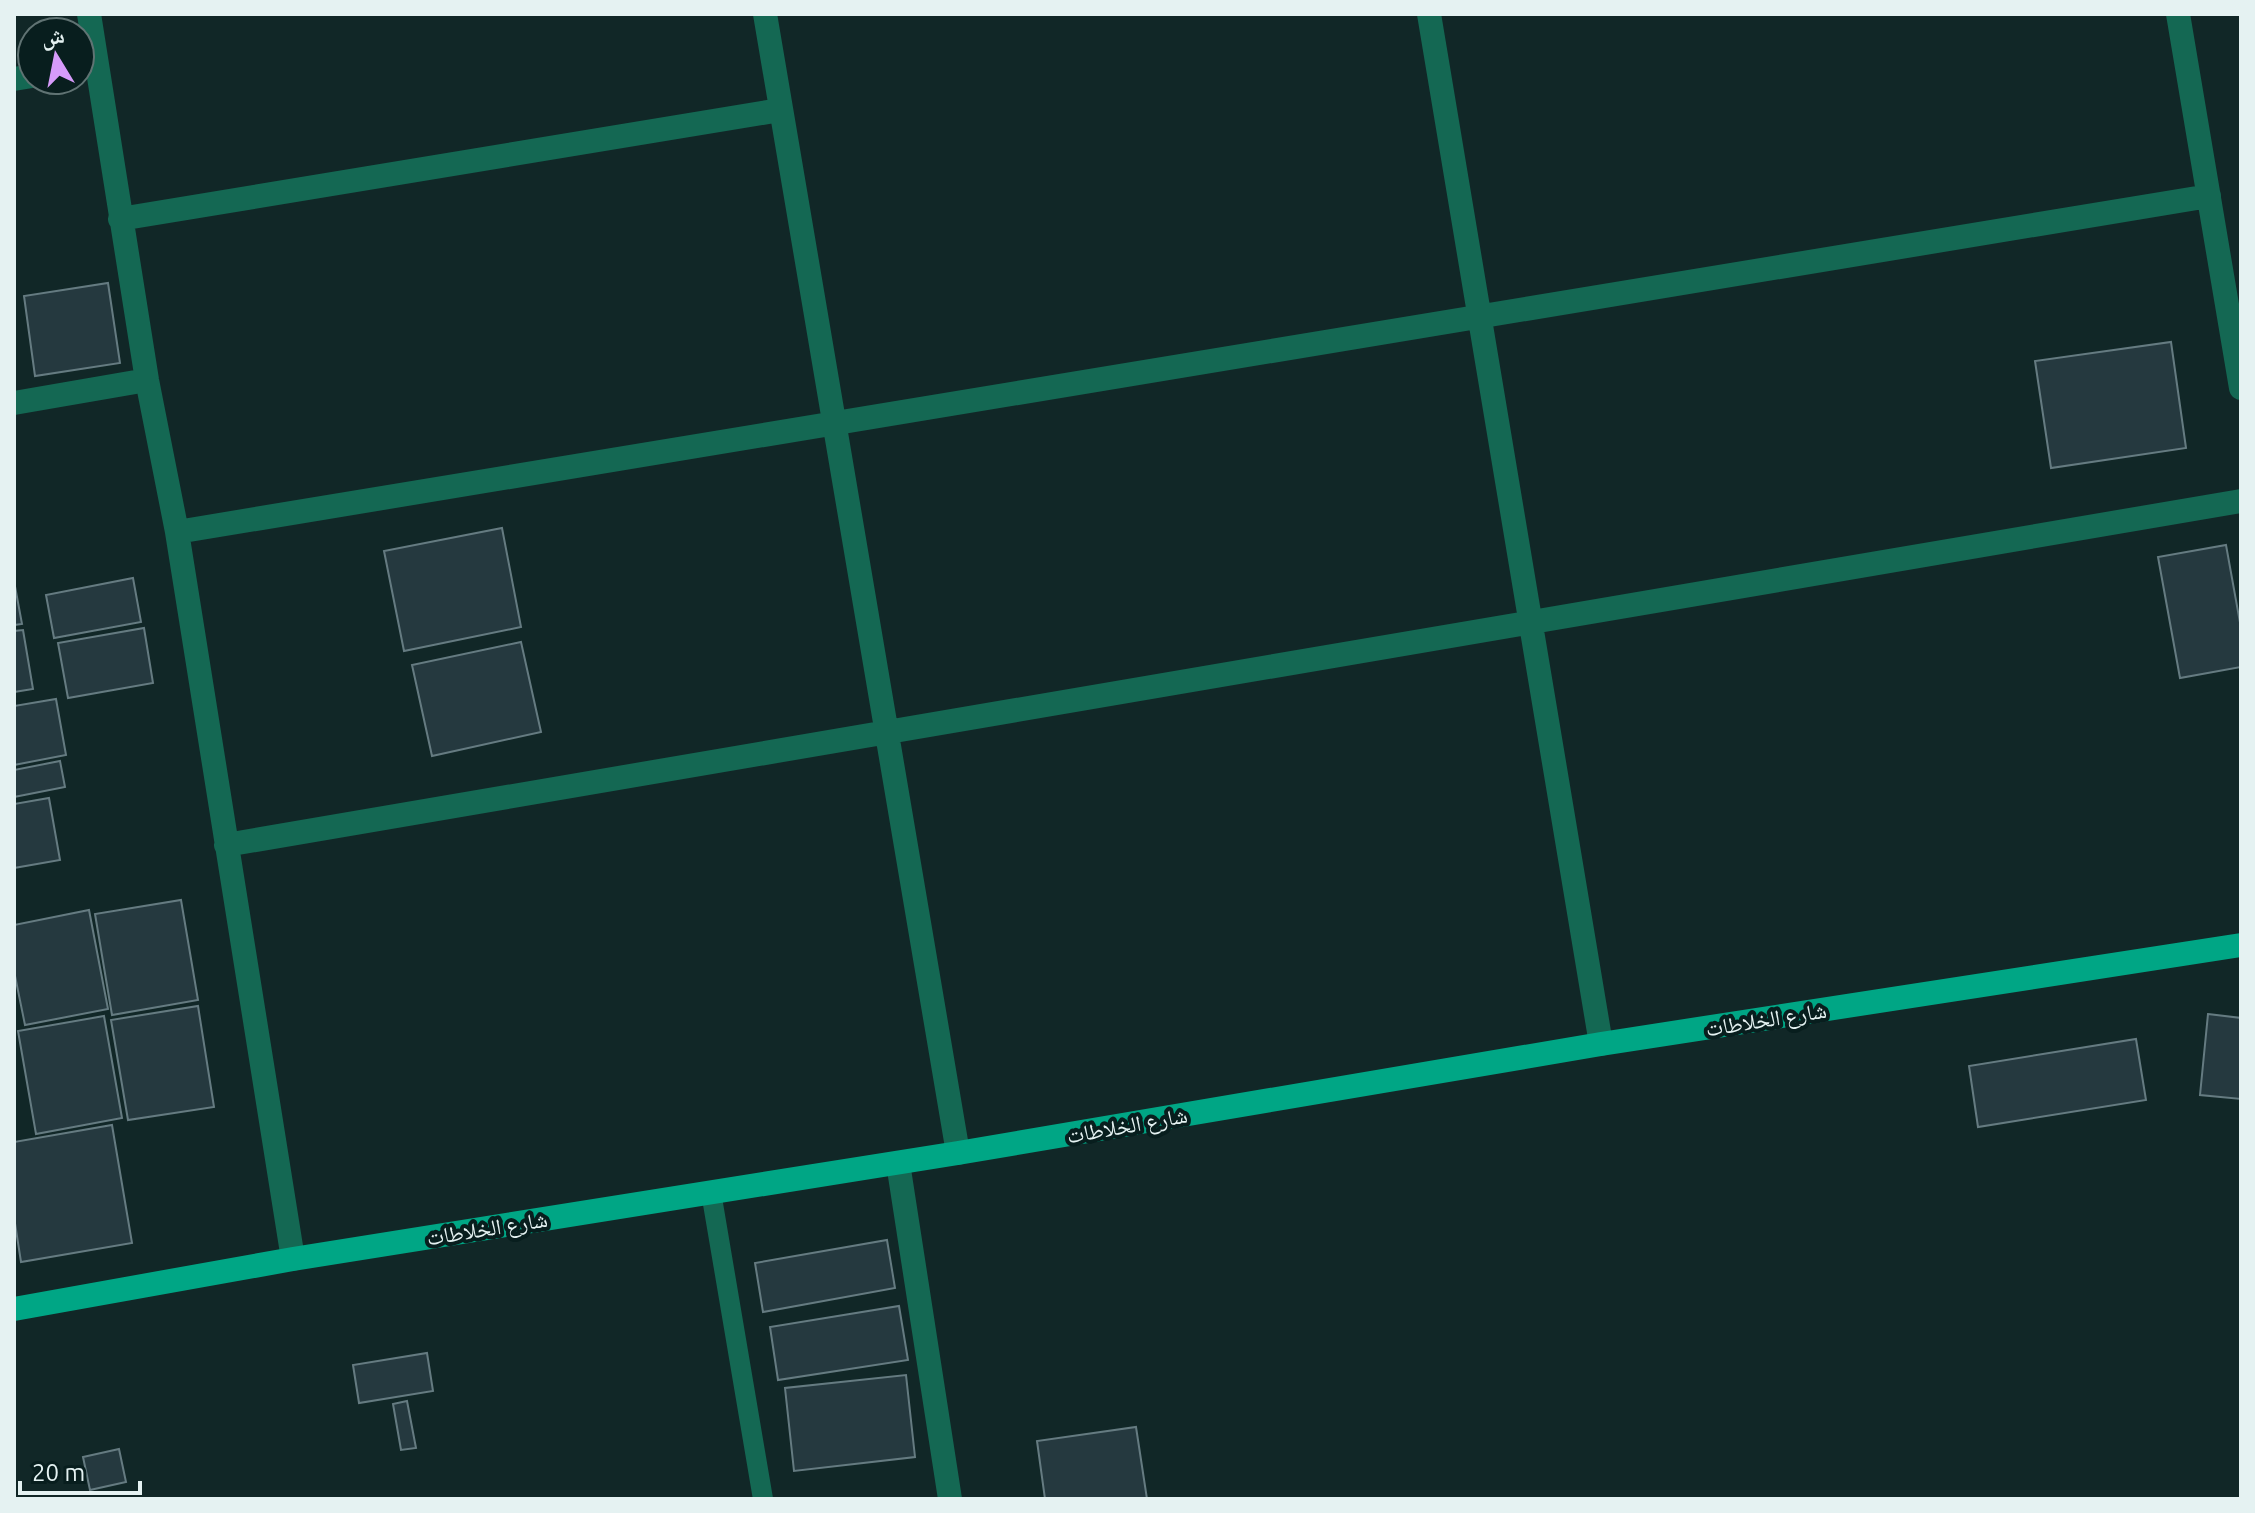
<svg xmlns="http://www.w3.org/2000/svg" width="2255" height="1513" viewBox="0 0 2255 1513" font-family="Ubuntu,'Noto Naskh Arabic',sans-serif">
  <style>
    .building { fill: #25393f; stroke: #657b81; stroke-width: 2 }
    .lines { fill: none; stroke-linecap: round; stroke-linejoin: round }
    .lane { stroke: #146853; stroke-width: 20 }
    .street { stroke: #146853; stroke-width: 24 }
    .primary { stroke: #00a685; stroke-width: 24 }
    .labels { text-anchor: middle; stroke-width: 8; stroke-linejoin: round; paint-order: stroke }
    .street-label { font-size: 22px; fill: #e5f2f2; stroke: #081e1e }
  </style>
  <rect width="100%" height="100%" fill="#112727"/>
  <!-- building -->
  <path class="building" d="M108 283 120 363 35 376 24 296Z
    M2171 342 2186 448 2051 468 2035 361Z
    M502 528 521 627 404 651 384 551Z
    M2226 545 2241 628V667L2180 678 2158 557Z
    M133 578 141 622 54 638 46 595Z
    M14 581 22 624 14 625Z
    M144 628 153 683 68 698 58 643Z
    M23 630 33 689 14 692V631Z
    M521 642 541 732 432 756 412 665Z
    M56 699 66 755 14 765V706Z
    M60 761 65 787 14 797V770Z
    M49 798 60 860 14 868V804Z
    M181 900 198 1000 112 1015 95 914Z
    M89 910 108 1009 25 1025 14 971V925Z
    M198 1006 214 1107 128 1120 111 1020Z
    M2208 1014 2241 1018V1099L2200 1095Z
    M104 1016 122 1118 36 1134 18 1031Z
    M2136 1039 2146 1100 1978 1127 1969 1066Z
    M112 1125 132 1243 21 1262 14 1217V1142Z
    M887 1240 895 1288 763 1312 755 1263Z
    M899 1306 908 1360 778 1380 770 1327Z
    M427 1353 433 1391 359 1403 353 1365Z
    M906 1375 915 1457 794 1471 785 1388Z
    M407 1401 416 1448 401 1450 393 1404Z
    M1136 1427 1147 1499H1045L1037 1441Z
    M119 1449 126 1482 90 1490 83 1457Z"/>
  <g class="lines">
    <!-- lane -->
    <path class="lane" d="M711 1192 763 1499"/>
    <!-- street -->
    <path class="street" d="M89 14 147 380 177 532 293 1259
      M765 14 958 1153
      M1429 14 1601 1044
      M2178 14 2241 388
      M14 79 32 76
      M120 219 780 110
      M14 403 147 380
      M177 532 2209 196
      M226 845 2241 501
      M898 1163 950 1499"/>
    <!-- primary -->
    <path class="primary" d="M14 1309 293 1259 958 1153 1601 1044 2241 945"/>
  </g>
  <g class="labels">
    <!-- street labels -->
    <g class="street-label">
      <text transform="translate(1766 1019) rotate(-9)" y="8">شارع الخلاطات</text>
      <text transform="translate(1127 1125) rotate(-10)" y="8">شارع الخلاطات</text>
      <text transform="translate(487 1228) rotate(-9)" y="8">شارع الخلاطات</text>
    </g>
  </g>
  <!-- border -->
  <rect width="2255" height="1513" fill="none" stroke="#e5f2f2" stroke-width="32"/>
  <!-- north arrow -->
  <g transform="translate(56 56) rotate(350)"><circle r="38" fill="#081e1e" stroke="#607373" stroke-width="2"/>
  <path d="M0-6L14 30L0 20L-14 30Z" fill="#d69bfa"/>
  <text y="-12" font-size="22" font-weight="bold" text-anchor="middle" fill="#e5f2f2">ش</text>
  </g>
  <!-- scale -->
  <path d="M20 1481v12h120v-12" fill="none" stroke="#e5f2f2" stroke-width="4"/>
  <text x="32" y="1481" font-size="24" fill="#e5f2f2" stroke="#081e1e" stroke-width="6" paint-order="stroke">20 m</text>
</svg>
